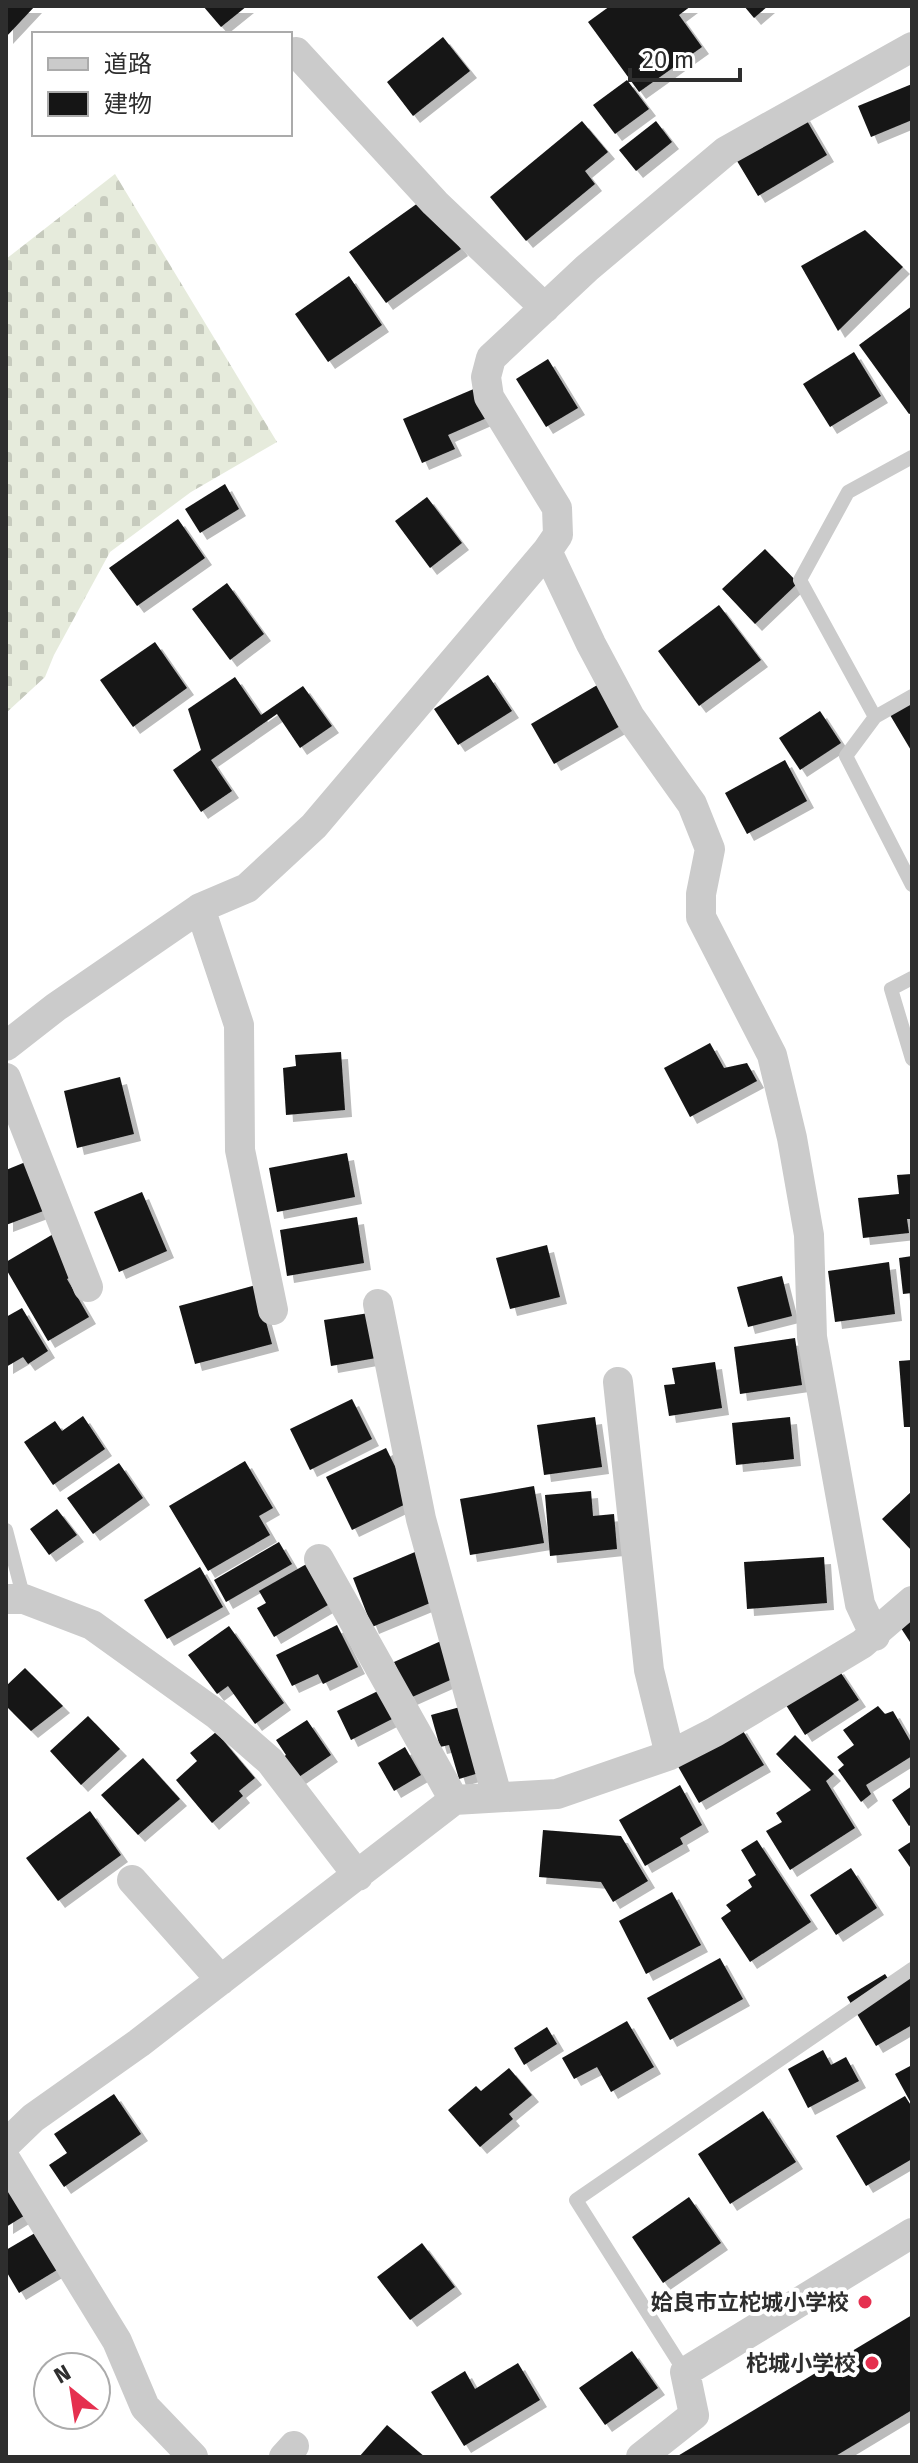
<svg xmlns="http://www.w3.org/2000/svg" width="918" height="2463" viewBox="0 0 918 2463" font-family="'Fira Sans','Noto Sans JP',sans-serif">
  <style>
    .cemetery { fill: url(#cemetery-stones) }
    .building { fill: #151515; filter: url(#shadow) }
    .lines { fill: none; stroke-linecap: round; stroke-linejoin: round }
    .service { stroke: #cbcbcb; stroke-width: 14 }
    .minor { stroke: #cbcbcb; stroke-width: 30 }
    .poi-dot { fill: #e5304f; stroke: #fff; stroke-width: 3 }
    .labels { text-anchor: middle; stroke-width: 8; stroke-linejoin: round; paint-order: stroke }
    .poi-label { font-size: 22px; font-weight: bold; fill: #2e2e2e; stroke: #fff; text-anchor: end }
  </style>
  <defs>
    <pattern id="cemetery-stones" width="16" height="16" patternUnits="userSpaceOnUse" patternTransform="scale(2)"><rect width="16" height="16" fill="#e6ebdc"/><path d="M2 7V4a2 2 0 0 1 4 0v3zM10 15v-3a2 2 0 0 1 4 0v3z" fill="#c6cabd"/></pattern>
    <filter id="shadow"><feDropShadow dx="7" dy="7" stdDeviation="0" flood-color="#0004"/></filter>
  </defs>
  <rect width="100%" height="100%" fill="#fff"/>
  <!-- cemetery -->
  <path class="cemetery" d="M115 174 277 442 191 492 110 552 54 655 45 677 6 713V259Z"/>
  <!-- building -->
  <path class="building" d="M6 6H35L6 37Z
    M203 6H247L221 27Z
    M610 6H691L679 15 702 47 639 92 588 22Z
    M744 6H768L754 18Z
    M443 37 470 71 413 116 387 82Z
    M627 80 649 109 615 134 593 105Z
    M912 84V120L871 137 858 106Z
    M803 114 827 155 758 196 734 156Z
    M582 121 608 152 585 171 595 184 526 241 490 197Z
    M656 121 672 142 636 171 619 150Z
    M425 198 461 249 386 303 349 252Z
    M865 230 903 267 838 331 801 266Z
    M349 276 382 325 328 362 295 314Z
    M912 306V413L909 414 859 345Z
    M854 352 881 396 830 427 803 384Z
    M548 359 578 408 546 427 516 379Z
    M476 388 489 417 448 435 455 449 422 463 403 419Z
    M225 484 239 509 200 533 185 509Z
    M427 497 462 543 430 568 395 521Z
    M178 519 205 558 137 606 109 568Z
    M765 549 798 583 755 624 722 589Z
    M227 583 264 634 230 660 192 609Z
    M719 605 761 660 699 706 658 651Z
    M155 642 187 688 133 727 100 680Z
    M488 675 512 711 458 745 434 709Z
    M235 677 261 715 303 686 332 726 300 748 277 714 211 760 232 791 201 812 173 770 201 750 188 709Z
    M599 684 622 725 554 764 531 724Z
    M912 702V752L890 715Z
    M820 711 841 743 800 770 779 738Z
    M785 760 807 801 747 834 725 793Z
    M710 1043 724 1068 747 1063 757 1081 690 1117 664 1068Z
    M341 1052 345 1110 286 1115 283 1068 296 1066 295 1055Z
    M120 1077 134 1134 77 1148 64 1091Z
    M347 1153 355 1197 277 1212 269 1168Z
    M28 1161 46 1210 6 1225V1170Z
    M912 1174V1219H907L909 1233 863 1238 858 1198 899 1194 897 1175Z
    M142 1192 167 1251 119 1272 94 1212Z
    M357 1217 364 1263 287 1276 280 1230Z
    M55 1233 78 1273 67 1279 89 1317 48 1341 6 1269V1262Z
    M547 1245 560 1297 510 1309 496 1258Z
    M912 1256V1293L903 1294 899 1258Z
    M889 1262 895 1314 835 1322 828 1271Z
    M782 1276 792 1316 748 1327 737 1287Z
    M256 1285 272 1344 195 1364 179 1306Z
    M22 1308 48 1351 28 1364 23 1357 6 1367V1317Z
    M369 1313 376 1358 331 1366 324 1320Z
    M795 1338 802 1385 740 1394 734 1347Z
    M912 1360V1427H904L899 1361Z
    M715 1362 722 1408 669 1416 664 1385 675 1384 672 1368Z
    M352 1399 372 1439 310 1470 290 1429Z
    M83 1416 105 1449 53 1485 24 1442 55 1421 62 1431Z
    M595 1417 602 1467 544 1475 537 1425Z
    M790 1417 794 1459 736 1465 732 1423Z
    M386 1448 412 1501 352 1530 326 1477Z
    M245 1461 273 1508 259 1516 270 1535 208 1571 169 1506Z
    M119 1463 143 1498 93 1534 67 1498Z
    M534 1486 544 1543 470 1555 460 1499Z
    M591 1491 593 1516 614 1514 617 1549 550 1556 545 1495Z
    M912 1491V1551L882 1519Z
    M57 1509 77 1535 49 1555 30 1529Z
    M279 1542 292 1564 226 1602 214 1580Z
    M415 1552 435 1601 372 1627 353 1578Z
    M824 1557 827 1603 747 1609 744 1562Z
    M310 1562 333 1602 274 1637 257 1608 266 1603 259 1591Z
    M200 1567 223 1607 167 1639 144 1600Z
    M912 1611V1645L897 1622Z
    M337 1625 358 1667 323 1684 318 1674 292 1686 276 1655Z
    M229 1626 284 1703 255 1724 228 1686 217 1694 188 1655Z
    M441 1641 457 1677 410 1698 394 1662Z
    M837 1667 859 1700 805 1735 784 1702Z
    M25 1668 63 1706 31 1731 6 1706V1686Z
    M382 1689 396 1717 351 1740 337 1711Z
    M878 1706 885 1714 893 1711 912 1744V1756L866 1785 871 1794 861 1802 838 1770 844 1765 837 1757 854 1745 843 1730Z
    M460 1707 479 1773 459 1779 449 1745 440 1747 431 1715Z
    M88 1716 120 1749 81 1785 50 1751Z
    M307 1720 331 1755 296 1779 282 1758 286 1755 276 1740Z
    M740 1726 764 1765 699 1803 676 1763Z
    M216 1732 255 1778 239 1791 243 1796 212 1823 176 1780 197 1761 190 1753Z
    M795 1735 834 1774 826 1781 855 1828 790 1870 766 1831 782 1822 776 1813 811 1790 776 1754Z
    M405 1747 421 1775 394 1791 378 1763Z
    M143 1758 180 1799 138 1835 101 1795Z
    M680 1785 702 1825 680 1838 683 1844 645 1866 619 1820Z
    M912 1786V1824L909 1826 892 1800Z
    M90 1811 121 1855 58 1901 26 1858Z
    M543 1830 621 1836 648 1881 613 1902 601 1882 539 1877Z
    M757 1840 811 1922 750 1962 721 1918 731 1911 726 1905 752 1887 748 1880 756 1875 741 1850Z
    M912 1841V1870L898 1850Z
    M851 1868 877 1908 836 1935 810 1895Z
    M672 1892 701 1945 646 1974 619 1921Z
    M720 1958 743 1999 670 2040 647 1998Z
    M885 1974 891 1983 912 1977V2025L876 2046 847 1997Z
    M627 2021 654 2067 611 2092 597 2067 574 2079 562 2058Z
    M547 2027 557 2044 524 2065 514 2048Z
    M823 2050 831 2065 846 2057 859 2081 808 2108 788 2069Z
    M912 2065V2105L895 2074Z
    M509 2068 532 2095 509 2114 513 2119 480 2147 448 2110 476 2086 481 2091Z
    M114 2094 141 2134 64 2187 49 2165 67 2153 54 2134Z
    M905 2096 912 2107V2159L866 2186 836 2136Z
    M763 2111 796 2162 730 2204 698 2154Z
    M6 2180 27 2214 6 2227Z
    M689 2197 721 2243 663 2283 632 2237Z
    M35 2233 57 2270 19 2293 6 2271V2250Z
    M422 2243 455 2287 410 2320 377 2277Z
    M912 2315V2410L834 2457H676Z
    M632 2351 658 2388 605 2425 579 2388Z
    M518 2363 540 2400 464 2446 431 2392 465 2371 475 2389Z
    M387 2425 425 2457H359Z"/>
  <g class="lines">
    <!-- service -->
    <path class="service" d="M912 457 848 492 800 580 875 717 846 756 912 885
      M875 717 912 696
      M912 978 891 989 912 1059
      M6 1530 24 1599
      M685 2372 576 2200 912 1969"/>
    <!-- minor -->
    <path class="minor" d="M296 52 435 203 545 308
      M547 551 591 644 630 717 692 804 710 849 701 894V917L772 1055 792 1138 809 1235 812 1337 860 1604 875 1636
      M200 908 239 1025 240 1150 273 1310
      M6 1046 56 1007 200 908 247 888 314 826 547 551 558 535 557 508 489 397 486 377 491 358 587 268 726 151 912 47
      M6 1078 88 1287
      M378 1304 421 1519 497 1796
      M618 1382 649 1670 670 1755
      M319 1559 454 1800
      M6 1599H24L92 1625 216 1714 270 1761 358 1876
      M132 1880 221 1980
      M6 2144 33 2118 139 2043 454 1800 557 1794 670 1755 715 1732 862 1644 912 1601
      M6 2160 117 2341 145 2407 193 2457
      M284 2457 294 2446
      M641 2457 694 2415 685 2372 912 2233"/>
  </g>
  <!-- markers -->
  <g class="poi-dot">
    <circle cx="865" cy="2302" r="8"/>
    <circle cx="872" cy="2363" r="8"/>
  </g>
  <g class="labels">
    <!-- poi labels -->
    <g class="poi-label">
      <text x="849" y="2310">姶良市立柁城小学校</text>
      <text x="856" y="2371">柁城小学校</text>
    </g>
  </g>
  <!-- border -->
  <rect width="918" height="2463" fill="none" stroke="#2e2e2e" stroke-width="16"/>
  <!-- legend -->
  <rect x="32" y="32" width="260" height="104" fill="#ffffff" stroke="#ababab" stroke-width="2"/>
  <rect x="48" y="58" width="40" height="12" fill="#cbcbcb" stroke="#ababab" stroke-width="2"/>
  <text x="104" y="72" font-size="24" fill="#2e2e2e">道路</text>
  <rect x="48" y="92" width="40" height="24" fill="#151515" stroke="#ababab" stroke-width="2"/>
  <text x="104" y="112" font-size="24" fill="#2e2e2e">建物</text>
  <!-- north arrow -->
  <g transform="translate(72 2391) rotate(330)"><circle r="38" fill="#ffffff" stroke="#ababab" stroke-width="2"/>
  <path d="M0-6L14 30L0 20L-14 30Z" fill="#e5304f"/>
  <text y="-12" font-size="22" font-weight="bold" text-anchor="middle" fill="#2e2e2e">N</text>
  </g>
  <!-- scale -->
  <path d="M630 68v12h110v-12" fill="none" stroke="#2e2e2e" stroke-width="4"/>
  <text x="642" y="68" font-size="24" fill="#2e2e2e" stroke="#ffffff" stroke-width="6" paint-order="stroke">20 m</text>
</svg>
